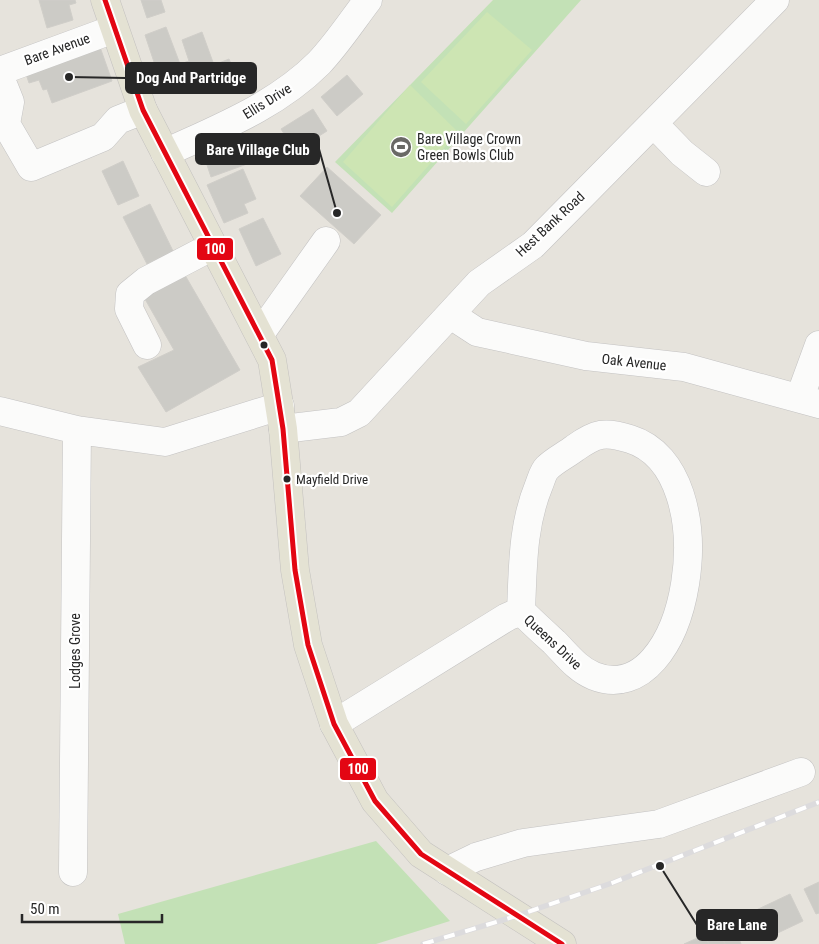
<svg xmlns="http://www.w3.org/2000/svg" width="819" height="944" viewBox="0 0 819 944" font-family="'Roboto Condensed',sans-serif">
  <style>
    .green { fill: #c3e1b6 }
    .pitch { fill: #cde5b3 }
    .building { fill: #cccbc6; stroke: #d0cec9 }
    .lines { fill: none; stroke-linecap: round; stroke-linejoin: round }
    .minor-casing { stroke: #c3c2c2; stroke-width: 29 }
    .major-casing { stroke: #c3c1bf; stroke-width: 29 }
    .minor { stroke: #fbfbfa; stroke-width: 28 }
    .major { stroke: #e4e2d3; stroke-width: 28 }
    .rail-casing { stroke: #dcdbdd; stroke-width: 5.5 }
    .rail { stroke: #fff; stroke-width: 4; stroke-dasharray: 11; stroke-linecap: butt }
    .bus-1-casing { stroke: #fff; stroke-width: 9 }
    .bus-1 { stroke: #e30613; stroke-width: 5 }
    .bus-dot { fill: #272727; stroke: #fff; stroke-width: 2 }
    .labels { text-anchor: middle; stroke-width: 4.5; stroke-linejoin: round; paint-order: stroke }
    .bus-label { font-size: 13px; fill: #272727; stroke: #fff; text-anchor: start }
    .street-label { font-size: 14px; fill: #272727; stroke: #fff }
    .poi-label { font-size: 14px; fill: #272727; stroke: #fff; text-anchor: start }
    .leader { fill: none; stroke: #272727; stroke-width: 2 }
    .callout-dot { fill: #272727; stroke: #fff; stroke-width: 2 }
    .callout { fill: #272727; stroke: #272727; stroke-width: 2 }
    .callout-label { font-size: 15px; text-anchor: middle; font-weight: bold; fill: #fff }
    .line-badge { stroke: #fff; stroke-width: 2 }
    .badge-label { font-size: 14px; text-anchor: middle; font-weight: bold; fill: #fff }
  </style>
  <rect width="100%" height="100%" fill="#e6e3dc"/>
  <!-- green -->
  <path class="green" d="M493 0H581L392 213 335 162Z
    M376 841 450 921 376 944H125L118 914Z"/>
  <!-- pitch -->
  <path class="pitch" d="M487 12 532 50 466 124 421 82Z
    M410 85 458 132 392 207 343 162Z"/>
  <!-- building -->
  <path class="building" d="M39 0H75L76 3 69 5 73 20 47 28Z
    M141 0H161L165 12 147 18Z
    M166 27 180 64 189 61 182 40 202 32 214 65 229 59 236 76 207 87 203 74 155 92 148 71 156 68 145 35Z
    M100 47 112 81 52 103 47 89 43 90 39 80 29 83 26 74Z
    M347 75 363 94 337 116 321 97Z
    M313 109 327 131 295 151 281 129Z
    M255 141 261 159 211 177 205 159Z
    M123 161 139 196 118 205 102 171Z
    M327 167 381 215 354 244 300 196Z
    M243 169 256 199 244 204 248 213 224 223 207 185Z
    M150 204 173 251 147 264 123 217Z
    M263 218 281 254 256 266 239 229Z
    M182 270 240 370 166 412 138 367 174 350 141 292Z
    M819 882V913L816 914 804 889Z
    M790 894 803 921 765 939 752 912Z
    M732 922 741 944H725L718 929Z
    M718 929 725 944H709L704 935Z
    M704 935 709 944H684Z"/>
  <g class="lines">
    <!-- minor casing -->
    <g class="minor-casing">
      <path id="minor" d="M0 71 114 29
        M0 77 10 102 6 124 31 167 103 137 118 120 143 110
        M654 124 682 153 706 172
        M165 153C219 128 276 106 319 63 337 44 352 21 368 0
        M451 315 477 332 586 356 684 367 819 404
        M260 334 326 241
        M147 345 129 309 130 294 146 281 213 246
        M800 397 819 345
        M0 411 77 430 165 442 280 406
        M283 429 341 422 359 413 479 283 533 245 775 0
        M334 724 507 617 521 611C523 568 522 526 539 485 541 480 543 472 547 468 555 460 566 455 575 448 596 433 605 431 630 439 730 470 689 714 594 676 577 669 567 655 554 642 543 632 532 622 521 611
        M447 871 476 857 523 843 659 824 801 772
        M73 872 77 430"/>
    </g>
    <!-- major casing -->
    <g class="major-casing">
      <path id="major" d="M105 0 143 110 272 360 283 429 295 570 308 645 334 724 375 801 421 854 562 944"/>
    </g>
    <!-- minor -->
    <use href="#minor" class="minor"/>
    <!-- major -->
    <use href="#major" class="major"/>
    <!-- rail casing -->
    <g class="rail-casing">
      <path id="rail" d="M423 944 516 916 612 883 819 802"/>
    </g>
    <!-- rail -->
    <use href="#rail" class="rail"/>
    <!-- bus-1 casing -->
    <g class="bus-1-casing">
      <path id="bus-1" d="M105 0 143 110 272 360 283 429 295 570 308 645 334 724 375 801 421 854 562 944"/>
    </g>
    <!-- bus-1 -->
    <use href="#bus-1" class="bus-1"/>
  </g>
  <!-- icons -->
  <defs>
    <g id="stadium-disc" transform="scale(1.125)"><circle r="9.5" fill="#6a6966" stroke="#fff"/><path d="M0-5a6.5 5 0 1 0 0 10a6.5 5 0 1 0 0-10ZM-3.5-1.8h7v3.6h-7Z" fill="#fff"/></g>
  </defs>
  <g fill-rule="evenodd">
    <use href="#stadium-disc" x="401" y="147"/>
  </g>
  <!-- markers -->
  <g class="bus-dot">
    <circle cx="264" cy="345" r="4.5"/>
    <circle cx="287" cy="479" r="4.5"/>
  </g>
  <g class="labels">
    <!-- bus labels -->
    <g class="bus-label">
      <text x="296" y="484">Mayfield Drive</text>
    </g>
    <!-- street labels -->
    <g class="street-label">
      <text transform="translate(57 49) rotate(-20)" y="5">Bare Avenue</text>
      <text transform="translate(267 101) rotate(-32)" y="5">Ellis Drive</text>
      <text transform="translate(550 224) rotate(-43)" y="5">Hest Bank Road</text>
      <text transform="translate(634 362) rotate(6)" y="5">Oak Avenue</text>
      <text transform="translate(553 642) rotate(43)" y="5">Queens Drive</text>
      <text transform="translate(75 651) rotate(-90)" y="5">Lodges Grove</text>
    </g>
    <!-- poi labels -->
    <g class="poi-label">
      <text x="417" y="144">Bare Village Crown<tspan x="417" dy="16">Green Bowls Club</tspan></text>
    </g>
  </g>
  <!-- callouts -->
  <path class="leader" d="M69 77L126 78M337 213L319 149M660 866L697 925"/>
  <g class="callout-dot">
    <circle cx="69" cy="77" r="5"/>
    <circle cx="337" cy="213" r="5"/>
    <circle cx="660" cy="866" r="5"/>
  </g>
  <g class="callout">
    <rect x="126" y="63" width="130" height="30" rx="5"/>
    <rect x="196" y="134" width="123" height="30" rx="5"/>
    <rect x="697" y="910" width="80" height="30" rx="5"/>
  </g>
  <g class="callout-label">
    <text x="191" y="83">Dog And Partridge</text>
    <text x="258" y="155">Bare Village Club</text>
    <text x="737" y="930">Bare Lane</text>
  </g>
  <g class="line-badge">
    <rect x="196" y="237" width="38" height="24" rx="5" fill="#e30613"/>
    <rect x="339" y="757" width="38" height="24" rx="5" fill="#e30613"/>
  </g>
  <g class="badge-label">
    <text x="215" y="254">100</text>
    <text x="358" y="774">100</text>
  </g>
  <!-- scale -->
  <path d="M22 914v8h140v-8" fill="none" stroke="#272727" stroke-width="2.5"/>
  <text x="30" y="914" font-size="15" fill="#272727" stroke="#ffffff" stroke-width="4" paint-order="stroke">50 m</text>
</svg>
